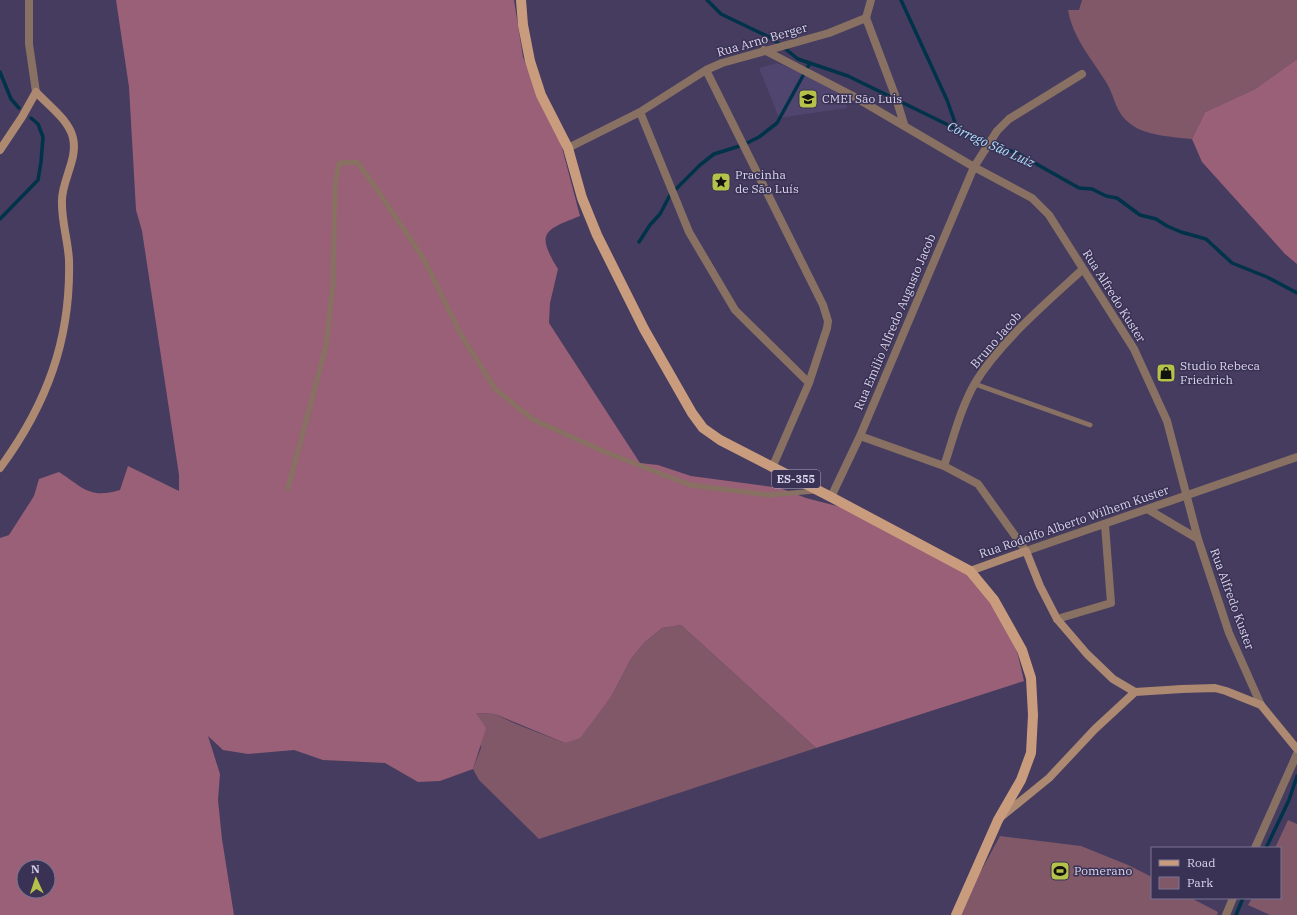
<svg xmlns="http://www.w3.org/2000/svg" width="1297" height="915" viewBox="0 0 1297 915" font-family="'IBM Plex Serif',serif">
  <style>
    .built { fill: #4f456e }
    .green { fill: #815868 }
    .forest { fill: #996077; fill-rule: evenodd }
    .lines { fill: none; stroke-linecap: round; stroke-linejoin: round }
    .stream { stroke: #003349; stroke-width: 3.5 }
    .lane { stroke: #887162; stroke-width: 5 }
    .street { stroke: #887162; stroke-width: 8 }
    .secondary { stroke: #ad8972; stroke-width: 8 }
    .primary { stroke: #ca9c7e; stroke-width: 10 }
    .labels { text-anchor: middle; stroke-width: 3; stroke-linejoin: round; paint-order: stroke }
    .shield { fill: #3a3254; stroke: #aaa5be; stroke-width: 1 }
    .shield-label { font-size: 11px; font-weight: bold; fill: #dad6ec }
    .street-label { font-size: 12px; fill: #dad6ec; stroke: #3a3254 }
    .poi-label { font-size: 12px; fill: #dad6ec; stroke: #3a3254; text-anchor: start }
    .water-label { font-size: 13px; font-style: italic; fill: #ade0fe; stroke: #3a3254 }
  </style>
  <rect width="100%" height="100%" fill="#453c5f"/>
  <!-- built -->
  <path class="built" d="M777 63 845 90 847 108 779 118 759 68Z"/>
  <!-- green -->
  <path class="green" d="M1082 0H1297V59L1255 89 1205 112 1192 139C1178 138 1147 135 1135 127 1114 114 1117 100 1106 82 1091 58 1073 38 1068 10H1079Z
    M681 625 816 748 539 839 479 780 473 769 481 748 476 713 495 714 516 724 565 743 612 695 631 659 645 642 662 628Z
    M1288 820 1297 824V915H1270L1248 905 1252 898H1280V848H1275Z
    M1000 836 1081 846 1128 865 1152 877V898H1191L1218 912 1217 915H957Z"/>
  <!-- forest -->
  <path class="forest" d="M116 0H514L523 57 530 75 555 121 580 216C545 230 535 232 558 269L550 303 549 323 640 463 658 465 691 476 780 488 806 498 852 510 959 566 988 594 1017 651 1024 681 816 748 681 625 662 628 645 642 631 659 612 695 595 718 580 738 565 743 495 714 476 713 486 728 473 769 440 781 418 782 385 763 323 760 294 750 248 754 223 750 208 736 220 774 218 800 222 839 234 915H0V538L9 535 34 496 39 479 59 472C84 488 89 499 120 490L128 466 179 491V475L142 231 136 210 129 87ZM24 867H48V891H24Z
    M1297 59V264L1285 254 1202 162 1192 139 1205 112 1255 89Z"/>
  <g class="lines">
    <!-- stream -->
    <path class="stream" d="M707 0 721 14 773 39 798 59 848 76 983 142 1017 153 1079 188 1092 189 1106 196 1117 198 1140 215 1156 219 1167 226 1181 232 1206 239 1232 263 1267 277 1297 293
      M901 0 947 100 958 131
      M0 72 11 99 19 108
      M0 219 38 180 41 162 43 137 38 124 31 118
      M639 242 650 225 660 214 670 195 700 165 714 154 743 145 759 137 777 123 810 63
      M1266 848 1289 800 1297 776
      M1236 915 1243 898"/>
    <!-- lane -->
    <path class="lane" d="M975 384 1090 425
      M288 488 326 346 333 284 335 185 339 163 357 162 376 188 424 259 461 335 496 390 534 420 605 452 690 485 769 495 815 491"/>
    <!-- street -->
    <path class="street" d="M29 0V44L36 92
      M866 18 895 95 904 124
      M764 50 853 96 974 167 1032 198 1049 215 1134 349 1167 421 1198 539 1229 633 1261 705
      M706 70 823 305 828 321 827 328 809 383 772 468
      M640 112 689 232 735 310 809 383
      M568 148 640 112 706 70 722 63 829 33 866 18 871 0
      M860 436 944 466 978 484 1026 551 1297 457
      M944 466C953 439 961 407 975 383 1000 342 1047 302 1082 270
      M831 497 860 436 974 167 997 131 1009 119 1082 74
      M1149 510 1198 539
      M1057 619 1111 603 1105 525
      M1255 848 1297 754
      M1226 915 1233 898"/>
    <!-- secondary -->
    <path class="secondary" d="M0 150 22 117 36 92C48 105 69 120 73 138 78 159 62 180 62 200 61 220 68 240 69 260 71 339 47 404 0 468
      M970 571 1026 551 1040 586 1057 619 1087 654 1113 679 1135 692
      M1001 817 1049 778 1095 729 1135 692 1182 689 1215 688 1226 691 1261 705 1297 749"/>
    <!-- primary -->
    <path class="primary" d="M521 0 523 25 530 61 541 95 568 148 582 198 597 235 644 329 692 413 703 428 720 440 831 497 970 571 994 600 1022 650 1031 678 1033 715 1031 753 1021 780 998 820 956 915"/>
  </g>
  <!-- icons -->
  <defs>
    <g id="school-square" transform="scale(1)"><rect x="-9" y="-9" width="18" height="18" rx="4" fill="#b6c149" stroke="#3a3254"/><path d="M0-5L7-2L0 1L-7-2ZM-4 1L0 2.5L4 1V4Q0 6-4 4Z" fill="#111"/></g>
    <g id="sight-square" transform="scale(1)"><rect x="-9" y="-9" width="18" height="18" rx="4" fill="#b6c149" stroke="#3a3254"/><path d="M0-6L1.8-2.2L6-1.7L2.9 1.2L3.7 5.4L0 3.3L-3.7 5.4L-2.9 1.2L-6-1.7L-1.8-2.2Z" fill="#111"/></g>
    <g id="shop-square" transform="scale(1)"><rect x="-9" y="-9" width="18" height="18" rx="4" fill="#b6c149" stroke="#3a3254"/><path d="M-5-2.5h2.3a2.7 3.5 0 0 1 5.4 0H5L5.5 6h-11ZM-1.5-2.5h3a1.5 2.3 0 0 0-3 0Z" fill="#111"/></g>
    <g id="stadium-square" transform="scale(1)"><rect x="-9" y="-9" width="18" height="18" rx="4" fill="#b6c149" stroke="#3a3254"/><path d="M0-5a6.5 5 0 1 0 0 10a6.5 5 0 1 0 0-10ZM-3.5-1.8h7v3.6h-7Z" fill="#111"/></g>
  </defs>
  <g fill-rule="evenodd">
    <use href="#school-square" x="808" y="99"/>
    <use href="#sight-square" x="721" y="182"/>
    <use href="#shop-square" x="1166" y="373"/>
    <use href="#stadium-square" x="1060" y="871"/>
  </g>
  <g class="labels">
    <!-- shield labels -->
    <rect class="shield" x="772" y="470" width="48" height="18" rx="3"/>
    <g class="shield-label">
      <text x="796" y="483">ES-355</text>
    </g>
    <!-- street labels -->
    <g class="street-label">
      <text transform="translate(762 40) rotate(-16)" y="4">Rua Arno Berger</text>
      <text transform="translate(1114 296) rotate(58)" y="4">Rua Alfredo Kuster</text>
      <text transform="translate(895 322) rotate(-67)" y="4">Rua Emilio Alfredo Augusto Jacob</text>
      <text transform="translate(996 340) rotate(-49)" y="4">Bruno Jacob</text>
      <text transform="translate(1074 522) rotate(-19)" y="4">Rua Rodolfo Alberto Wilhem Kuster</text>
      <text transform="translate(1232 599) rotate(70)" y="4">Rua Alfredo Kuster</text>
    </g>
    <!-- poi labels -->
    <g class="poi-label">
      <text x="822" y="103">CMEI São Luis</text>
      <text x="735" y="179">Pracinha<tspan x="735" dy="14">de São Luís</tspan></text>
      <text x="1180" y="370">Studio Rebeca<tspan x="1180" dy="14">Friedrich</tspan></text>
      <text x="1074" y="875">Pomerano</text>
    </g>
    <!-- water labels -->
    <g class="water-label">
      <text transform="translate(991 144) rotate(24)" y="5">Córrego São Luiz</text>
    </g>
  </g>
  <!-- legend -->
  <rect x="1151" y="847" width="130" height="52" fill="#3a3254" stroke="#7a7491"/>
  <rect x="1159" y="860" width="20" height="6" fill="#ca9c7e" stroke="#7a7491"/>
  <text x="1187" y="867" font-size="12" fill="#dad6ec">Road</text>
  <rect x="1159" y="877" width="20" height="12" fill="#815868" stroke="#7a7491"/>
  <text x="1187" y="887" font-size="12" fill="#dad6ec">Park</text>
  <!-- north arrow -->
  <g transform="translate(36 879) rotate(357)"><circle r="19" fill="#3a3254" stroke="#7a7491"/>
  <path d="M0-3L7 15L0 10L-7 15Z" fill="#b6c149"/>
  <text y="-6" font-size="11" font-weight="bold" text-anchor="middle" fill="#dad6ec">N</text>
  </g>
</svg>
